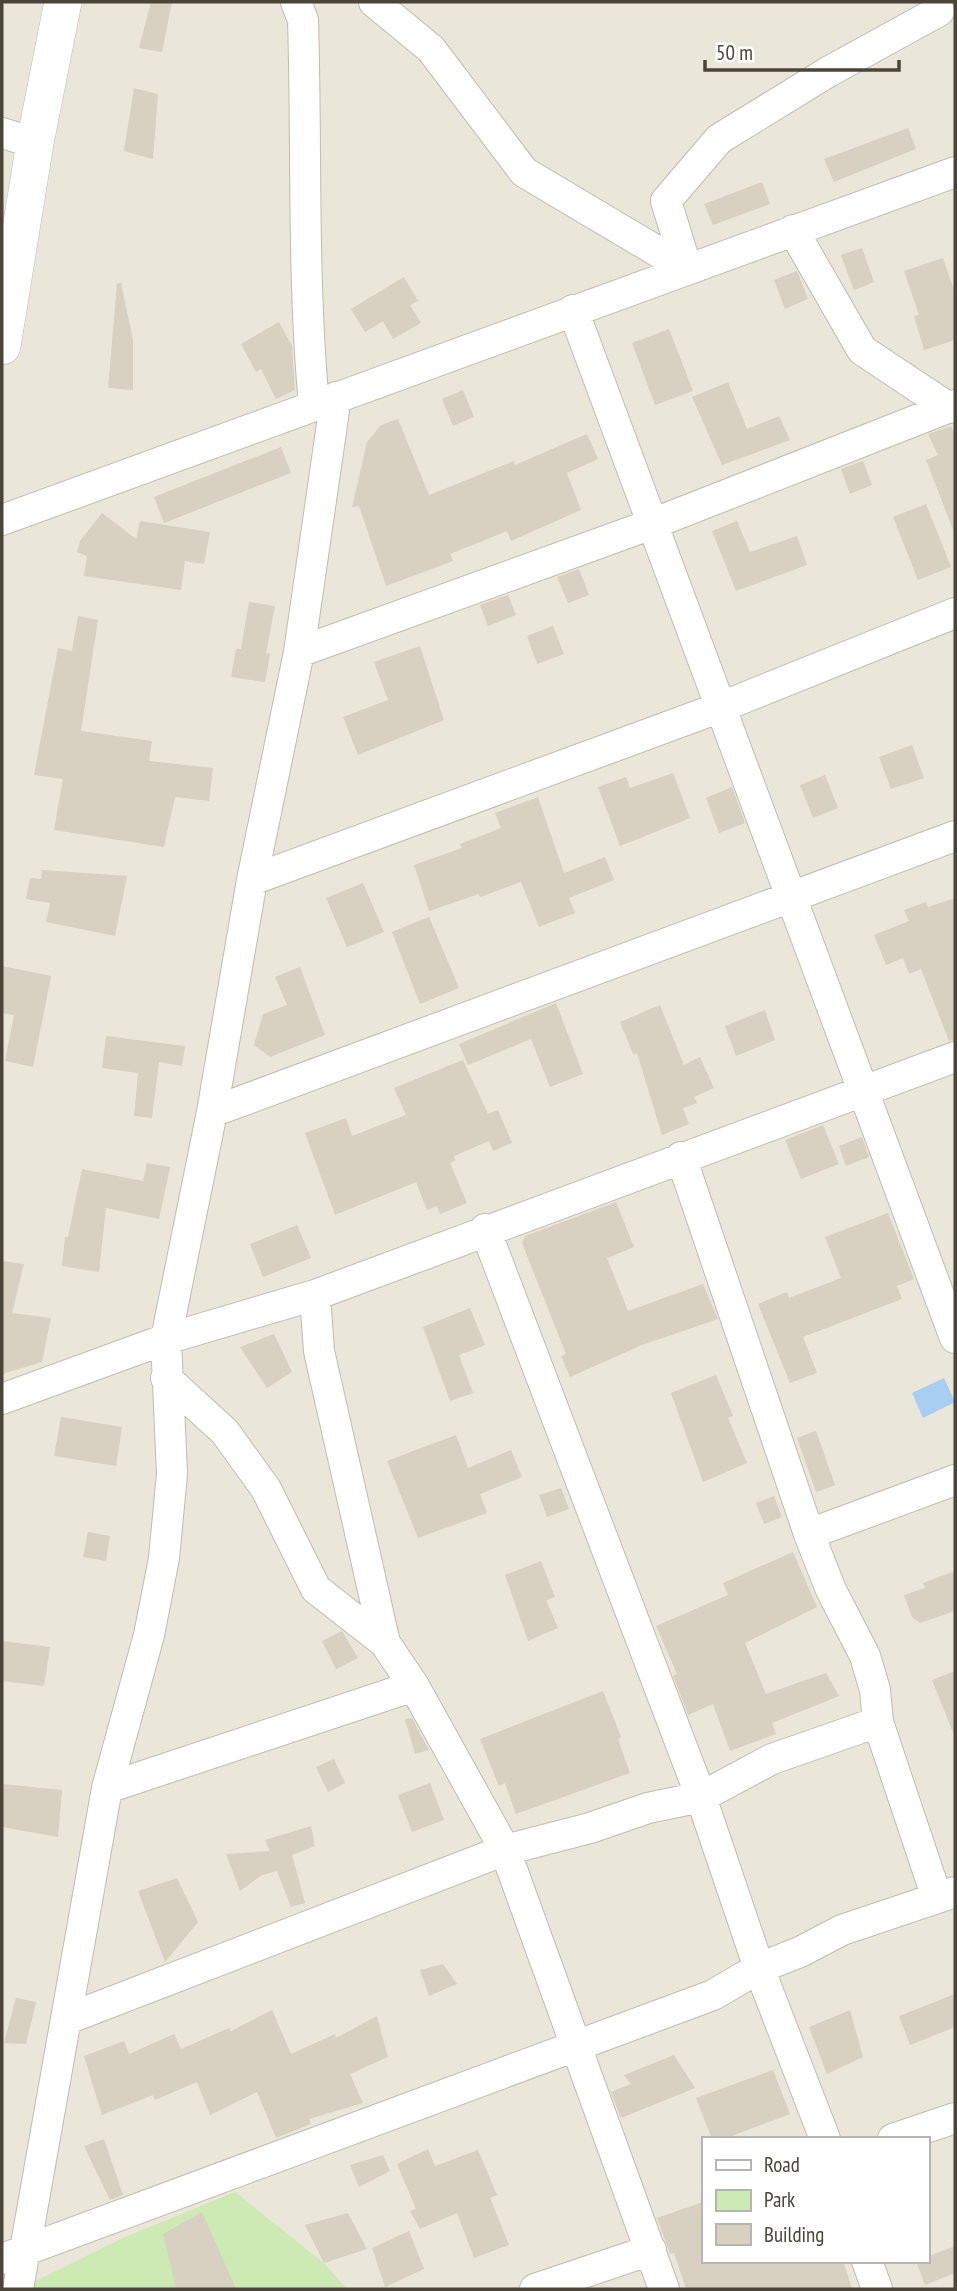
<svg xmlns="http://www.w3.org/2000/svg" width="957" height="2291" viewBox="0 0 957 2291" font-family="'PT Sans Narrow',sans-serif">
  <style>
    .residential { fill: #eae6d9; fill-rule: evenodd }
    .green { fill: #ceeab4 }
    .water { fill: #a8cef2 }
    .building { fill: #d8d0c0 }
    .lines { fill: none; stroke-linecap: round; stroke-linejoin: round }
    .minor-casing { stroke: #c2bcad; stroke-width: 32 }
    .tertiary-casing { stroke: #c2bcad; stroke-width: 38 }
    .minor { stroke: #fff; stroke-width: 30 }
    .tertiary { stroke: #fff; stroke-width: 37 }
  </style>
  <rect width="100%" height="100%" fill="#f6f3eb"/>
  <!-- residential -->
  <path class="residential" d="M2 2H955V2289H2ZM703 2139H927V2261H703Z"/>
  <!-- green -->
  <path class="green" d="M235 2192 324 2263 347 2289H19L123 2238Z"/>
  <!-- water -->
  <path class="water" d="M944 1378 955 1402 923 1418 912 1393Z"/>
  <!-- building -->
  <path class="building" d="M151 2H172L162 52 139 48Z
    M134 88 158 94 153 159 124 151Z
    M908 128 916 149 834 182 824 159Z
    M762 182 770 204 713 225 704 204Z
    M862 248 874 282 854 290 841 255Z
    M943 258 955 293V340L924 350 914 316 919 315 904 271Z
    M797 271 808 299 785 309 774 280Z
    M404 277 418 301 410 305 421 323 393 339 383 321 365 332 351 309Z
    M117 283H121L133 340V390L108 388Z
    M279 322 292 346 295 390 276 399 261 369 256 372 241 344Z
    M669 329 693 391 655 405 632 343Z
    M728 382 747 429 779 416 790 440 722 465 692 397Z
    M463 390 474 417 453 426 442 399Z
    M398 419 429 495 514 461 515 465 587 434 598 459 567 473 581 510 511 541 507 531 450 554 453 561 386 586 359 506 352 507 367 442 381 425Z
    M951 426 955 435 954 532 926 460 938 455 928 434Z
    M281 447 291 473 164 523 154 497Z
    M863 461 872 485 850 494 841 469Z
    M926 504 951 567 918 580 893 517Z
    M102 513 136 539 140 521 210 532 204 564 185 561 181 590 84 576 87 556 77 552 80 541Z
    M737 521 750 552 797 536 807 565 736 591 712 531Z
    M579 569 589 595 568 603 557 577Z
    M508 595 516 615 488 626 480 605Z
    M249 602 275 606 266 653 270 654 265 682 231 677 236 649H241Z
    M78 616 98 620 81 731 152 741 149 761 213 768 209 801 175 797 164 847 54 830 63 779 34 775 58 648 72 651Z
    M553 626 564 654 537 664 527 636Z
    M420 646 444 720 358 755 343 717 388 700 374 662Z
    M912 745 924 778 891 789 879 757Z
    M673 773 690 818 620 846 598 787 626 777 630 788Z
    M825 775 838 808 813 818 800 785Z
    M732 787 745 823 719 833 706 798Z
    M538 797 564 873 605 857 614 880 569 898 575 913 539 927 521 882 480 897 479 894 429 911 414 865 462 848 460 844 501 828 495 813Z
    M42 870 127 876 115 936 46 922 50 903 26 899 30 878 41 879Z
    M363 883 384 932 347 947 326 898Z
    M955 898V1040L949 1041 921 969 909 974 903 958 886 965 874 935 909 921 904 910 926 902 928 907Z
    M429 917 459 988 420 1004 392 932Z
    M2 966 51 976 33 1067 5 1061 14 1015 2 1013Z
    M300 967 325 1035 270 1057 254 1045 263 1014 287 1005 275 977Z
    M556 1003 583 1074 550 1087 531 1039 468 1065 459 1044Z
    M660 1005 684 1065 700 1057 714 1088 694 1097 697 1103 683 1108 689 1124 662 1135 637 1053 633 1054 620 1022Z
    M765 1010 775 1040 736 1056 725 1026Z
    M106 1036 185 1046 182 1066 159 1062 152 1118 134 1116 138 1073 102 1068Z
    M463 1060 488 1114 498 1110 512 1143 493 1151 489 1141 454 1156 455 1161 450 1163 467 1203 440 1214 437 1206 427 1210 416 1182 335 1215 305 1133 346 1118 352 1136 406 1115 394 1088Z
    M823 1125 839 1164 801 1179 785 1140Z
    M862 1137 869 1157 846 1166 839 1146Z
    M147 1163 170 1167 159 1219 106 1208 99 1272 62 1266 65 1237H68L82 1169 143 1181Z
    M616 1202 634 1247 607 1258 628 1311 703 1284 718 1319 642 1345 570 1377 561 1356 566 1354 522 1243 525 1236Z
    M888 1213 914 1279 897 1286 902 1299 803 1337 817 1373 790 1383 758 1304 787 1292 789 1298 841 1278 825 1237Z
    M297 1225 311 1258 263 1277 250 1244Z
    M2 1261 24 1264 12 1313 51 1318 42 1362 2 1374Z
    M470 1308 485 1345 459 1355 473 1393 450 1401 423 1327Z
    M274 1334 292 1372 267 1388 240 1347Z
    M716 1375 733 1416 728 1418 747 1463 703 1482 671 1393Z
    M61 1417 122 1427 116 1466 54 1456Z
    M816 1431 835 1485 816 1492 797 1438Z
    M456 1435 468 1468 511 1450 522 1477 480 1494 487 1513 418 1538 387 1461Z
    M561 1488 569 1509 547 1517 539 1495Z
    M774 1496 782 1517 764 1524 756 1503Z
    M88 1532 110 1536 106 1561 83 1557Z
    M793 1552 817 1607 745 1643 766 1694 826 1673 839 1696 772 1723 776 1734 730 1751 713 1704 688 1715 673 1675 677 1674 656 1626 728 1595 723 1583Z
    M541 1561 555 1597 546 1600 558 1628 528 1641 505 1575Z
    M955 1571V1611L920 1623 912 1617 904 1595 925 1588 923 1583Z
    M342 1631 358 1658 336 1669 322 1641Z
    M2 1641 50 1647 44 1686 2 1681Z
    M955 1671V1735H954L932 1680Z
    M603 1691 621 1737 618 1739 630 1773 516 1814 505 1783 499 1786 480 1739Z
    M412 1718 429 1750 415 1754 405 1719Z
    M334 1759 345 1783 328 1792 316 1767Z
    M430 1783 444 1820 412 1832 398 1795Z
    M2 1784 62 1790 58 1837 2 1827Z
    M311 1826 315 1846 292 1855 305 1903 291 1907 277 1871 262 1875 240 1891 226 1854 270 1851 265 1840Z
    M177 1878 198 1922 165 1962 138 1891Z
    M443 1964 457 1984 429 1996 420 1970Z
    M955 1994V2027L910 2045 899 2016Z
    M16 1998 36 2002 26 2044 4 2043Z
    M272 2010 291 2054 335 2034 336 2038 377 2016 388 2057 350 2074 363 2103 309 2119 311 2124 276 2138 257 2092 210 2115 197 2082 155 2100 153 2095 102 2115 84 2056 124 2041 129 2054 174 2034 181 2049 229 2028 231 2031Z
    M850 2010 863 2057 827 2074 809 2027Z
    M674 2055 695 2088 621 2118 611 2092 631 2084 624 2075Z
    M773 2070 790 2114 724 2139H712L696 2098Z
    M104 2139 123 2195 110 2200 84 2146Z
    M428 2149 435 2166 478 2150 497 2195 490 2198 509 2245 474 2258 457 2213 420 2229 410 2211 416 2209 397 2164Z
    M383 2155 390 2171 359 2187 350 2165Z
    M703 2202V2261H843L852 2289H686L674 2253 670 2254 657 2218Z
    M202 2212 236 2289H176L163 2234Z
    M348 2213 367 2249 324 2263 305 2225Z
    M409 2231 424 2269 385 2287 372 2248Z
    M955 2246V2273L925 2285 916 2261H927V2257Z"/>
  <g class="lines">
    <!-- minor casing -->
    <g class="minor-casing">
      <path id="minor" d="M296 2 303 20C307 149 302 277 314 405
        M374 2 431 49 524 172 687 269
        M2 133 35 143
        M793 230 862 350 949 408
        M687 269 666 201 719 139 828 72 939 11
        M573 310 955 1338
        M2 520 955 172
        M299 652 652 524 955 405
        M252 880 721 707 955 613
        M212 1112 955 836
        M681 1157 809 1534 831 1590 865 1656 875 1690 878 1722 937 1898
        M485 1229 701 1797 759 1968 825 2139
        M315 1295 319 1351 385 1643 414 1686 505 1850 664 2289
        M166 1378 225 1432 266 1489 316 1589 385 1643
        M2 1399 166 1339 315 1295 955 1057
        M809 1534 955 1480
        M107 1788 414 1686
        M67 2019 505 1850 590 1828 648 1808 701 1797 772 1759 878 1722
        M893 2139 955 2118
        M2 2259 713 1995 759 1968 800 1952 842 1930 955 1892
        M867 2261 877 2289
        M18 2289 107 1788 149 1635 164 1558 172 1474 166 1339 212 1112 252 880 299 652 336 397
        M535 2289 651 2250"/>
    </g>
    <!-- tertiary casing -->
    <g class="tertiary-casing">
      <path id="tertiary" d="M2 346 35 143 63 2"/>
    </g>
    <!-- minor -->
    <use href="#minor" class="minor"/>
    <!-- tertiary -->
    <use href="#tertiary" class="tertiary"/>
  </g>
  <!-- border -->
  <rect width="957" height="2291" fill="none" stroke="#4b4539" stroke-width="7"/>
  <!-- legend -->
  <rect x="702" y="2137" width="228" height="126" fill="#ffffff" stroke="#b7b5b0" stroke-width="2"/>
  <rect x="716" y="2160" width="35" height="10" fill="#ffffff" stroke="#b7b5b0" stroke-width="2"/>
  <text x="764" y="2172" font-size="21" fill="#4b4539">Road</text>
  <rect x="716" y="2190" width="35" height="21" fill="#ceeab4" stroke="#b7b5b0" stroke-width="2"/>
  <text x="764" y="2207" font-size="21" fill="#4b4539">Park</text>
  <rect x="716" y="2224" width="35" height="21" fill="#d8d0c0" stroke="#b7b5b0" stroke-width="2"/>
  <text x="764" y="2242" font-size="21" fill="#4b4539">Building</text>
  <!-- scale -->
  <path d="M705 60v10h194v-10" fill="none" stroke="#4b4539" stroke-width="3.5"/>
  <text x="716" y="60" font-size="21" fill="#4b4539" stroke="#ffffff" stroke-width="5" paint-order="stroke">50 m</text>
</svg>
